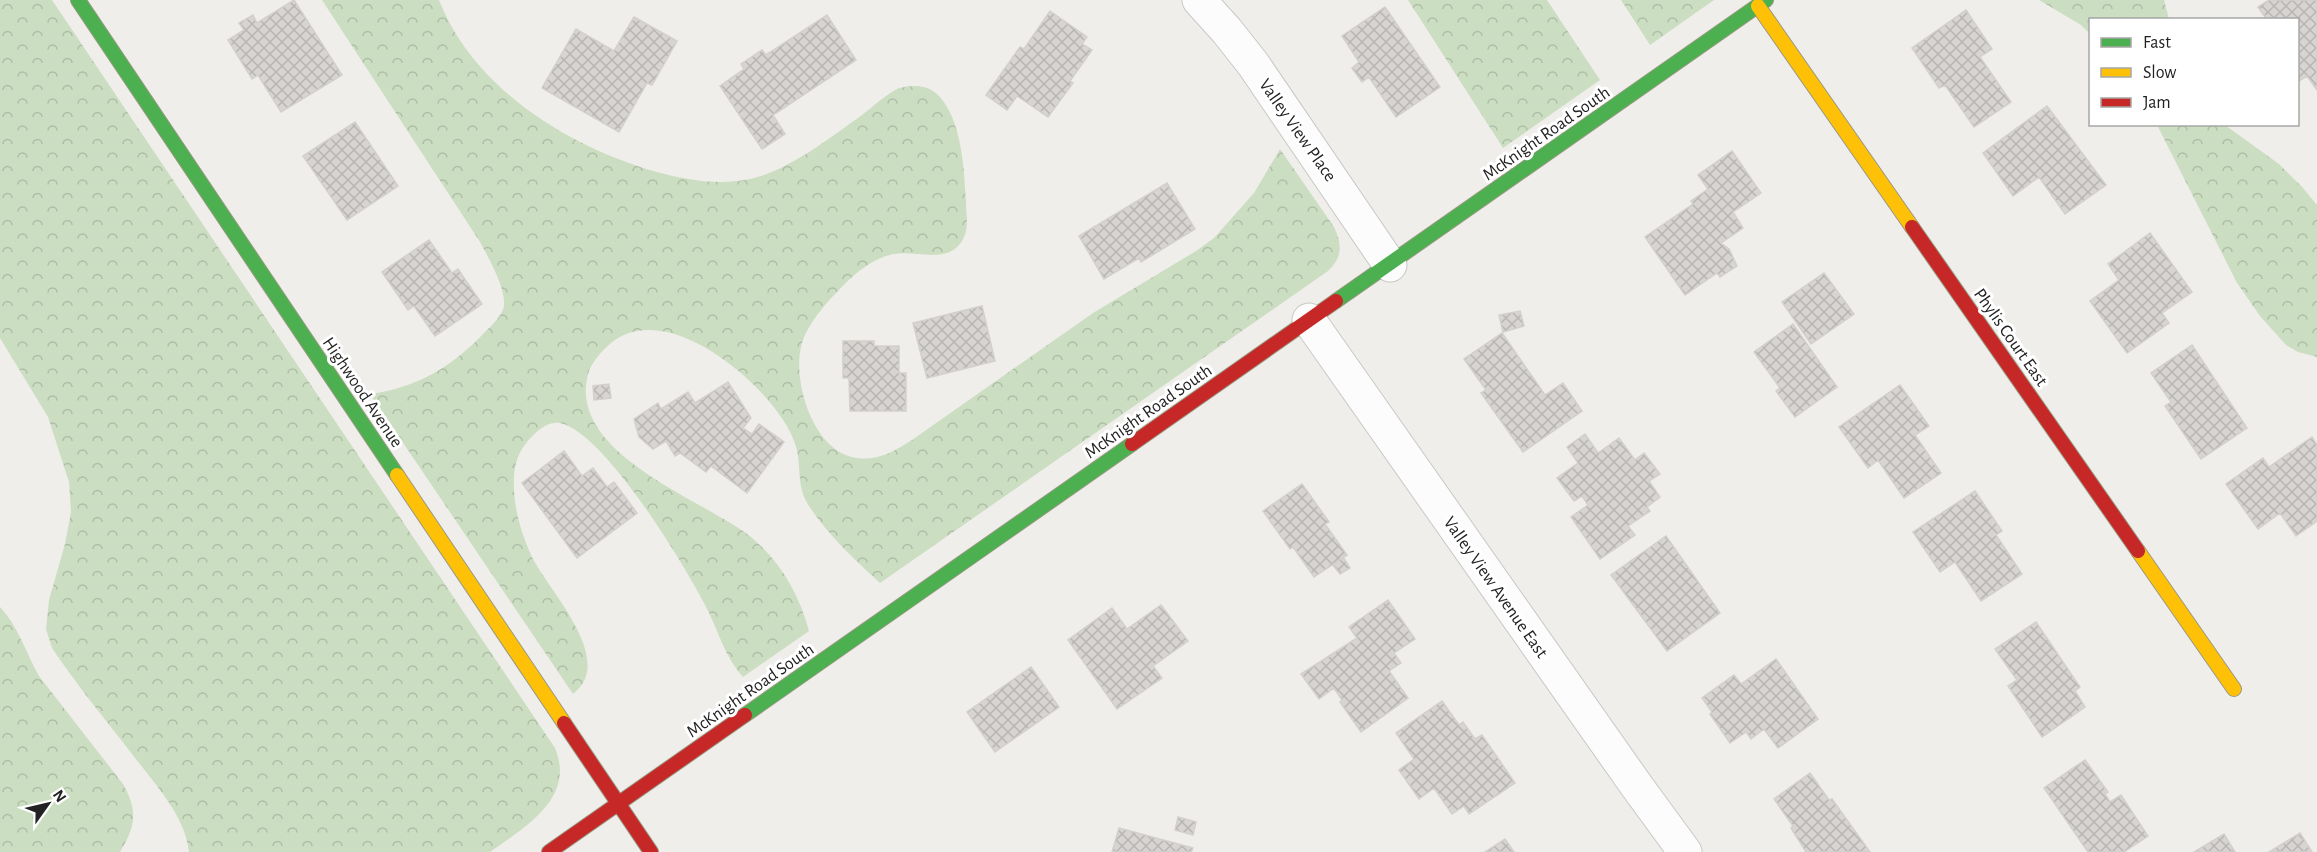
<svg xmlns="http://www.w3.org/2000/svg" width="2317" height="852" viewBox="0 0 2317 852" font-family="'Alegreya Sans',sans-serif">
  <style>
    .forest { fill: url(#forest-crowns) }
    .building { fill: url(#building-cross-hatch); stroke: #d3d0cc; stroke-width: 1.5 }
    .lines { fill: none; stroke-linecap: round; stroke-linejoin: round }
    .street-casing { stroke: #c9c8c7; stroke-width: 35 }
    .fast-casing { stroke: #999a82; stroke-width: 16 }
    .slow-casing { stroke: #999a82; stroke-width: 16 }
    .jam-casing { stroke: #999a82; stroke-width: 16 }
    .street { stroke: #fdfcfc; stroke-width: 33 }
    .fast { stroke: #4caf50; stroke-width: 14 }
    .slow { stroke: #ffc107; stroke-width: 14 }
    .jam { stroke: #c62828; stroke-width: 14 }
    .labels { text-anchor: middle; stroke-width: 6; stroke-linejoin: round; paint-order: stroke }
    .street-label { font-size: 18px; fill: #222; stroke: #fff }
  </style>
  <defs>
    <pattern id="forest-crowns" width="20" height="18" patternUnits="userSpaceOnUse" patternTransform="scale(1.5)"><rect width="20" height="18" fill="#cbdec1"/><path d="M2 6a3 3 0 1 1 6 0M12 15a3 3 0 1 1 6 0" fill="none" stroke="#aebea6"/></pattern>
    <pattern id="building-cross-hatch" width="8" height="8" patternUnits="userSpaceOnUse" patternTransform="scale(1.5)"><rect width="8" height="8" fill="#d7d4d2"/><path d="M0 0l8 8M0 8l8-8" fill="none" stroke="#b8b6b4"/></pattern>
  </defs>
  <rect width="100%" height="100%" fill="#f0eeeb"/>
  <!-- forest -->
  <path class="forest" d="M0 0H52L555 748C576 798 525 827 490 852H189C185 815 154 783 132 754 105 719 76 684 52 648L46 629 49 600 65 544 71 512 69 482 48 417 0 338Z
    M322 0H439C474 89 569 147 657 172 690 181 728 187 761 176 797 164 831 137 862 115 874 106 885 95 899 88 912 85 926 84 937 94 962 118 964 169 966 201 966 213 969 227 964 237 951 266 917 250 894 254 872 258 853 275 838 291 825 304 808 324 802 343 791 379 813 453 857 458 878 461 895 451 912 440L1093 313 1196 251 1214 238 1254 193 1280 149 1334 227C1342 244 1343 257 1328 271L880 583C855 560 828 535 809 506 797 488 801 470 797 450 794 438 788 427 781 417 753 374 664 300 611 343 603 350 593 360 589 371 563 453 703 499 751 537 781 562 799 594 809 631L743 677C724 656 718 629 705 605 684 564 604 432 560 423 546 420 531 436 524 446 511 464 513 488 516 508 519 524 524 540 531 555 546 588 618 660 573 694L370 394C417 388 453 366 485 332 492 325 502 316 504 306 506 288 488 257 480 242Z
    M1408 0H1547L1600 80 1503 148Z
    M1621 0H1714L1650 45Z
    M2039 0H2164L2169 19 2090 20V34L2081 25Z
    M2157 125H2225L2279 164 2303 188 2317 205V357L2298 352 2286 345 2260 316 2237 283Z
    M0 607C18 626 26 653 39 676L123 784C138 811 136 826 120 852H0Z"/>
  <!-- building -->
  <path class="building" d="M294 0 342 75 281 112 258 75 252 79 228 40 244 30 239 23 253 15 257 23Z
    M2269 0H2317V90L2307 76 2299 81 2298 79V20H2267L2258 7Z
    M1385 7 1440 87 1396 117 1369 77 1362 82 1352 68 1359 62 1342 36Z
    M1966 10 1992 49 1980 57 2011 102 1974 127 1945 85 1939 88 1912 48Z
    M1050 11 1087 37 1082 44 1092 50 1070 81 1073 83 1048 117 1017 96 1007 110 986 95 1020 47 1024 49Z
    M827 15 856 60 773 115 785 134 762 149 720 86 744 69 741 64 762 50 766 55Z
    M634 17 677 41 652 85 647 83 619 132 542 88 576 29 614 51Z
    M2047 106 2106 185 2065 214 2039 177 2013 196 1983 153Z
    M355 122 398 186 347 220 303 156Z
    M1732 151 1761 193 1733 212 1743 228 1721 243 1729 249 1737 266 1720 277 1717 273 1685 295 1645 237 1693 204 1691 201 1708 189 1698 175Z
    M1167 183 1195 229 1141 262 1139 258 1104 279 1079 236Z
    M2150 233 2192 292 2162 313 2169 323 2127 353 2090 301 2119 280 2108 264Z
    M429 240 452 273 458 269 482 304 435 336 414 306 408 310 382 272Z
    M1824 273 1854 314 1811 344 1782 302Z
    M982 306 995 361 927 378 913 323Z
    M1520 311 1524 326 1503 332 1499 315Z
    M1793 324 1837 387 1795 417 1776 391 1780 388 1754 352Z
    M1502 333 1545 395 1563 383 1582 411 1523 452 1481 393 1486 390 1464 359Z
    M843 341H874V346H899V373H906V411H850L849 378H843Z
    M2192 345 2247 428 2201 459 2165 406 2171 402 2151 373Z
    M728 382 751 418 743 428 752 434 759 424 784 442 747 493 711 466 706 472 680 453 675 456 666 441 653 449 639 437 634 419 658 403 661 409 688 392 695 403Z
    M609 384 611 398 594 400 593 386Z
    M1900 385 1929 426 1915 435 1941 473 1904 498 1878 460 1868 468 1839 427Z
    M1585 434 1598 453 1619 438 1635 460 1644 453 1660 474 1649 481 1660 497 1647 507 1650 511 1628 526 1635 535 1600 559 1571 517 1588 505 1582 496 1574 501 1557 478 1578 463 1567 447Z
    M2312 437 2317 445V521L2296 536 2280 513 2258 529 2226 484 2263 458 2269 467Z
    M564 451 582 476 593 468 607 487 614 482 637 513 577 558 522 483Z
    M1302 484 1329 522 1325 524 1347 555 1314 577 1293 547 1290 549 1263 511Z
    M1975 491 2002 531 1996 535 2022 574 1981 601 1955 562 1940 572 1913 532Z
    M1666 536 1720 613 1667 651 1611 575Z
    M1343 557 1350 568 1340 574 1333 565Z
    M1388 600 1415 639 1394 653 1401 663 1389 671 1408 698 1361 732 1340 702 1342 700 1334 688 1319 699 1301 674 1357 638 1349 627Z
    M1161 605 1188 641 1153 666 1162 678 1117 709 1068 640 1112 608 1127 629Z
    M2036 622 2080 687 2075 691 2085 707 2042 737 2008 686 2017 680 1995 649Z
    M1776 659 1818 719 1778 748 1764 729 1751 739 1746 732 1730 743 1710 714 1712 712 1702 698 1734 675 1741 684Z
    M1031 667 1059 707 995 752 967 712Z
    M1442 701 1459 725 1463 722 1475 739 1482 735 1515 783 1469 814 1464 806 1452 814 1434 788 1419 799 1399 770 1414 759 1396 733Z
    M2085 760 2108 792 2105 794 2110 802 2121 795 2148 836 2124 852H2088L2044 788Z
    M1810 773 1829 800 1832 799 1870 852H1806L1791 828 1793 826 1774 799Z
    M1178 817 1196 822 1193 835 1175 830Z
    M1119 828 1193 848 1191 852H1112Z
    M2300 833 2312 852H2269Z
    M2224 834 2235 852H2194Z
    M1505 839 1514 852H1485Z"/>
  <g class="lines">
    <!-- street casing -->
    <g class="street-casing">
      <path id="street" d="M1199 0 1227 31 1253 64 1390 265
        M1309 320 1636 785 1685 852"/>
    </g>
    <!-- fast casing -->
    <g class="fast-casing">
      <path id="fast" d="M78 0 397 475
        M1336 301 1766 0
        M745 715 1132 444"/>
    </g>
    <!-- slow casing -->
    <g class="slow-casing">
      <path id="slow" d="M1758 6 1912 227
        M397 475 564 723
        M2138 551 2234 689"/>
    </g>
    <!-- jam casing -->
    <g class="jam-casing">
      <path id="jam" d="M1912 227 2138 551
        M1132 444 1336 301
        M564 723 651 852
        M549 852 745 715"/>
    </g>
    <!-- street -->
    <use href="#street" class="street"/>
    <!-- fast -->
    <use href="#fast" class="fast"/>
    <!-- slow -->
    <use href="#slow" class="slow"/>
    <!-- jam -->
    <use href="#jam" class="jam"/>
  </g>
  <g class="labels">
    <!-- street labels -->
    <g class="street-label">
      <text transform="translate(1298 130) rotate(55)" y="6">Valley View Place</text>
      <text transform="translate(1546 133) rotate(-35)" y="6">McKnight Road South</text>
      <text transform="translate(2011 337) rotate(55)" y="6">Phylis Court East</text>
      <text transform="translate(363 392) rotate(56)" y="6">Highwood Avenue</text>
      <text transform="translate(1148 411) rotate(-35)" y="6">McKnight Road South</text>
      <text transform="translate(1496 587) rotate(55)" y="6">Valley View Avenue East</text>
      <text transform="translate(750 690) rotate(-35)" y="6">McKnight Road South</text>
    </g>
  </g>
  <!-- legend -->
  <rect x="2089" y="18" width="210" height="108" fill="#ffffff" stroke="#a7a7a7" stroke-width="1.5"/>
  <rect x="2101" y="38" width="30" height="9" fill="#4caf50" stroke="#a7a7a7" stroke-width="1.5"/>
  <text x="2143" y="48" font-size="18" fill="#222222">Fast</text>
  <rect x="2101" y="68" width="30" height="9" fill="#ffc107" stroke="#a7a7a7" stroke-width="1.5"/>
  <text x="2143" y="78" font-size="18" fill="#222222">Slow</text>
  <rect x="2101" y="98" width="30" height="9" fill="#c62828" stroke="#a7a7a7" stroke-width="1.5"/>
  <text x="2143" y="108" font-size="18" fill="#222222">Jam</text>
  <!-- north arrow -->
  <g transform="translate(48 804) rotate(56)" stroke="#ffffff" stroke-width="4.5" paint-order="stroke">
  <path d="M0-4.5L10 22L0 15L-10 22Z" fill="#222222"/>
  <text y="-9" font-size="16" font-weight="bold" text-anchor="middle" fill="#222222">N</text>
  </g>
</svg>
